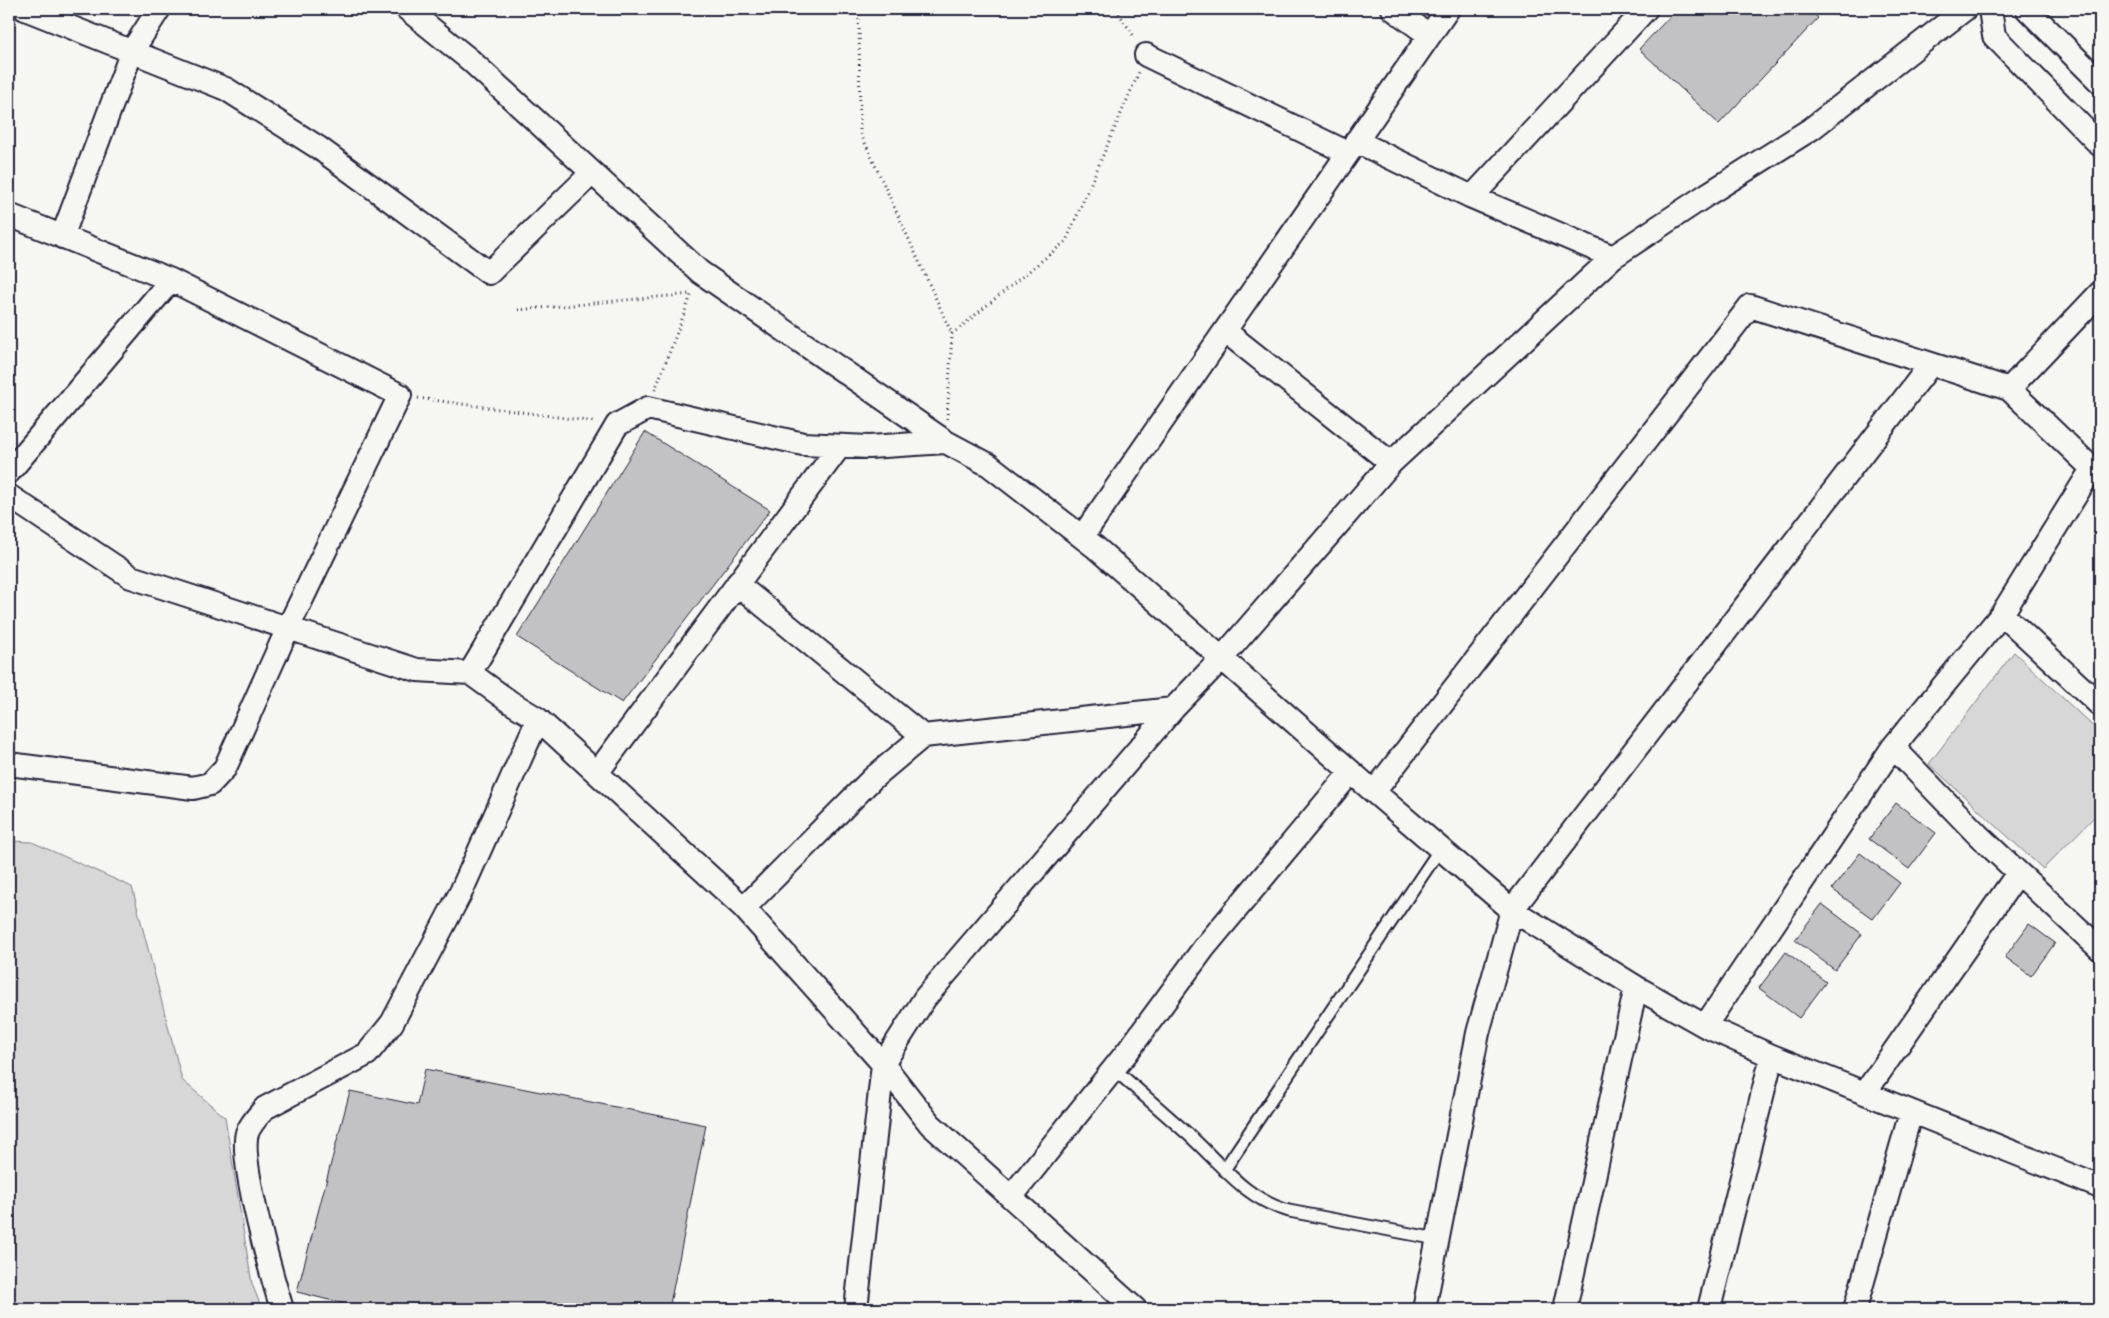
<svg xmlns="http://www.w3.org/2000/svg" width="2109" height="1318" viewBox="0 0 2109 1318" font-family="Dekko,sans-serif">
  <style>
    .green { fill: #d7d7d7; stroke: #7c7c89 }
    .building { fill: #c2c2c4; stroke: #22223b }
    .lines { fill: none; stroke-linecap: round; stroke-linejoin: round }
    .service-casing { stroke: #22223b; stroke-width: 15 }
    .minor-casing { stroke: #22223b; stroke-width: 26 }
    .path { stroke: #22223b; stroke-width: 3; stroke-dasharray: 1 4; stroke-linecap: butt }
    .service { stroke: #f6f6f2; stroke-width: 11 }
    .minor { stroke: #f6f6f2; stroke-width: 22 }
  </style>
  <rect width="100%" height="100%" fill="#f6f6f2"/>
  <filter id="ink" filterUnits="userSpaceOnUse"><feTurbulence type="fractalNoise" baseFrequency=".02" numOctaves="2"/><feDisplacementMap in="SourceGraphic" scale="10" xChannelSelector="R" yChannelSelector="G"/><feConvolveMatrix kernelMatrix="1 2 1 2 8 2 1 2 1" color-interpolation-filters="sRGB"/></filter>
  <g filter="url(#ink)">
    <!-- green -->
    <path class="green" d="M2014 652 2100 733V811L2043 869 1929 764Z
      M9 841 32 842 132 887 182 1080 225 1117 252 1284 262 1309H9Z"/>
    <!-- building -->
    <path class="building" d="M1677 9H1809L1818 18 1719 124 1639 49Z
      M645 432 770 510 622 703 517 637Z
      M1896 803 1936 833 1909 869 1869 839Z
      M1860 853 1900 883 1873 919 1832 889Z
      M1822 904 1862 934 1835 970 1795 940Z
      M2029 924 2055 943 2031 976 2005 957Z
      M1786 952 1826 982 1799 1018 1759 988Z
      M425 1069 706 1125 669 1309H365L297 1292 350 1091 417 1105Z"/>
    <g class="lines">
      <!-- service casing -->
      <g class="service-casing">
        <path id="service" d="M1114 1069C1139 1091 1164 1113 1189 1135 1221 1164 1245 1199 1289 1211L1437 1239
          M1224 1170 1440 849"/>
      </g>
      <!-- minor casing -->
      <g class="minor-casing">
        <path id="minor" d="M25 9 226 89 319 148 489 273 592 173
          M407 9 470 60 700 272 946 442
          M1393 9 1429 35
          M1990 9 1994 36 2100 145
          M2027 9 2100 82
          M1146 55 1348 153
          M1356 141 1472 197 1613 257
          M1472 197 1646 9
          M9 215 171 280
          M62 237 132 51 159 9
          M1225 331 1391 463
          M1931 364 2009 389 2100 476
          M2009 389 2100 293
          M9 472 171 280 400 395 288 628 225 768 210 784 193 788 9 764
          M9 496 131 577 417 670 470 673 510 702 538 719 461 892 392 1023 367 1054 265 1108C258 1116 251 1123 247 1133 239 1161 272 1277 282 1309
          M1082 537 1448 9
          M737 584 923 736
          M2002 614 2092 469
          M470 673 617 425 648 408 803 444 869 447 946 442 989 465 1095 547 1374 792 1512 910 1636 987 1705 1026 1772 1056 2100 1187
          M538 719 744 908 883 1064 856 1309
          M1893 747 1978 835 2100 949
          M597 773 840 446
          M1374 792 1750 306 1931 364 1512 910 1478 1033 1424 1309
          M744 908 873 778 923 736 1173 709
          M1705 1026 1893 747 2002 614 2100 705
          M1865 1093 2018 873
          M1011 1197 1128 1051 1204 948 1351 772
          M1135 1309 930 1124 883 1064 925 998 1173 709 1222 658 1391 463 1613 257 1708 194 1811 129 1965 9
          M1565 1309 1636 987
          M1709 1309 1772 1056
          M1855 1309 1911 1112"/>
      </g>
      <!-- path -->
      <path class="path" d="M859 9 860 132 952 334
        M1116 9 1135 38
        M518 310 691 294
        M655 390 692 293
        M418 398 595 422
        M947 419 952 334 1066 241 1139 72"/>
      <!-- service -->
      <use href="#service" class="service"/>
      <!-- minor -->
      <use href="#minor" class="minor"/>
    </g>
  </g>
  <!-- margin -->
  <rect width="2109" height="1318" fill="none" stroke="#f6f6f2" stroke-width="30"/>
  <rect x="15" y="15" width="2079" height="1288" fill="none" stroke="#22223b" stroke-width="2" filter="url(#ink)"/>
</svg>
